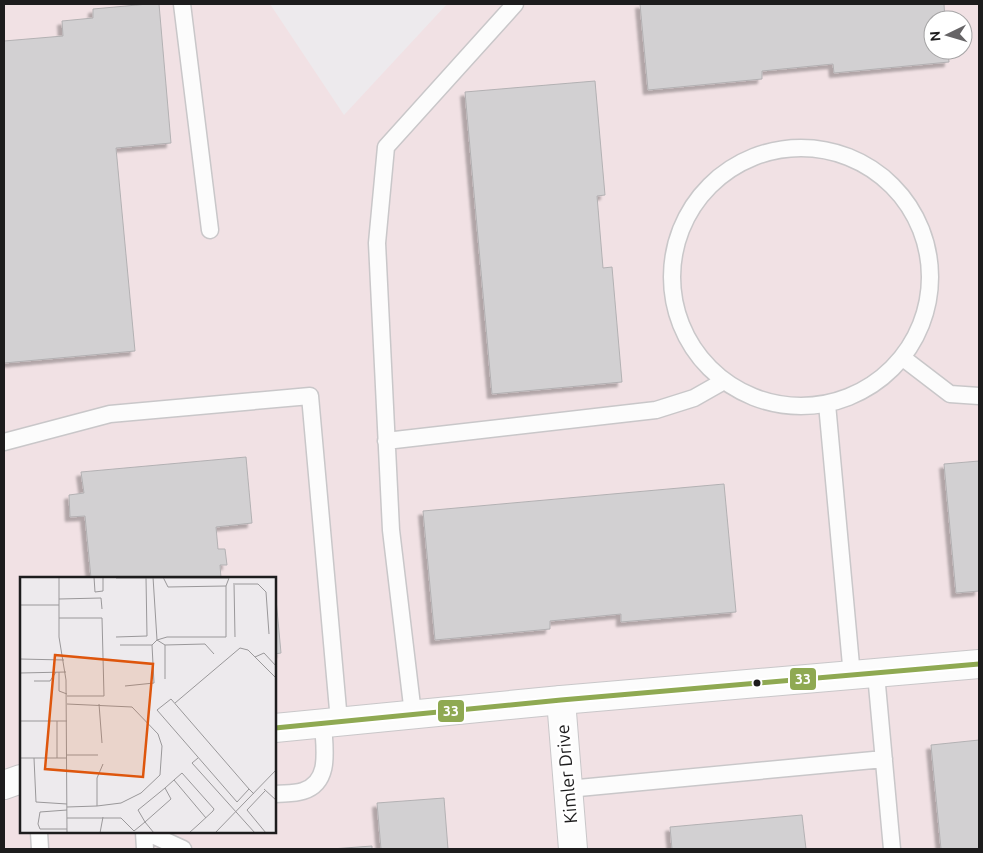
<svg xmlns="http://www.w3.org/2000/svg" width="983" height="853" viewBox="0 0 983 853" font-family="Ubuntu,sans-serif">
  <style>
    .commercial { fill: #f1e1e4; fill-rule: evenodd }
    .building { fill: #d2d0d2; stroke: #b3b1b3; filter: url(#shadow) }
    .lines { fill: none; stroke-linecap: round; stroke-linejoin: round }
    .service-casing { stroke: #c9c7c9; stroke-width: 19 }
    .minor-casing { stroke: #c9c7c9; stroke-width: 30 }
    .tertiary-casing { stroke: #c9c7c9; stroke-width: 30 }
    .service { stroke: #fcfcfc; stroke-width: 16 }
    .minor { stroke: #fcfcfc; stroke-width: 28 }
    .tertiary { stroke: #fcfcfc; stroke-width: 28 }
    .bus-1-casing { stroke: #fff; stroke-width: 9 }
    .bus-1 { stroke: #8fa952; stroke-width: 5 }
    .bus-dot { fill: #1d1c1d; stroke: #fff; stroke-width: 2 }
    .labels { text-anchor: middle; stroke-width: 5; stroke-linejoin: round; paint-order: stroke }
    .street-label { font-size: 18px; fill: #1d1c1d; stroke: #fff }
    .inset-road { fill: none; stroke: #9a989a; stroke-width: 1 }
    .view { fill: #de560d; fill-opacity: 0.15; stroke: #de560d; stroke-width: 2.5 }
    .inset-edge { fill: none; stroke: #1d1c1d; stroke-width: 2.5 }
    .line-badge { stroke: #fff; stroke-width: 2 }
    .badge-label { font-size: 14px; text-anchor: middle; font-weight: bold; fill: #fff }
  </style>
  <defs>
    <filter id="shadow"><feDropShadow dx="-4.5" dy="4.5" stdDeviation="1" flood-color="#0004"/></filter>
  </defs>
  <rect width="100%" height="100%" fill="#edeaed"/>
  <!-- commercial -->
  <path class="commercial" d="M4 4H270L344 115 447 4H979V849H4ZM933 20H963V50H933ZM21 578H275V832H21Z"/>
  <!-- building -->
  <path class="building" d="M148 4H159L171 143 116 148 135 351 4 363V41L63 36 62 21 93 18V9Z
    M640 4H944L945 20H933V50H948L949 62 834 73 833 64 762 71V79L648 90Z
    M595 81 605 195 597 196 603 268 612 267 622 382 492 394 465 92Z
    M246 457 252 523 216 527 218 549H225L227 565H220L221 578H91L85 516 70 517 69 495 84 493 81 472Z
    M979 461V591L956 593 944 464Z
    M724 484 736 612 621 622V614L550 621V629L435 640 423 511Z
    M275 588 281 653 275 654Z
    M979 740V849H941L931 745Z
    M444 798 448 849H381L377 803Z
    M802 815 806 849H672L670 827Z
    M372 846V849H331Z"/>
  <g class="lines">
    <!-- service casing -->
    <g class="service-casing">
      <path id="service" d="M182 4 210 230
        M672 277a129 129 0 1 1 258 0a129 129 0 1 1-258 0Z
        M903 358 950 394 979 396
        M827 404 852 676
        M386 441 656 410 694 398 724 381
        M4 442 110 414 310 396 339 721
        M876 674 892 849
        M413 714 391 530 377 243 386 147 515 4
        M568 789 884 759
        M275 794C284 793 294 794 303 791 332 782 324 747 323 723
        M39 832 40 849
        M144 832 145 849
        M146 832 183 849"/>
    </g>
    <!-- minor casing -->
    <g class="minor-casing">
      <path id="minor" d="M561 700 573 849"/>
    </g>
    <!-- tertiary casing -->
    <g class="tertiary-casing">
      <path id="tertiary" d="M275 728 561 700 979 664
        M4 785 21 779"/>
    </g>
    <!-- service -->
    <use href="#service" class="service"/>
    <!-- minor -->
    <use href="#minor" class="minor"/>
    <!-- tertiary -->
    <use href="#tertiary" class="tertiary"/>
    <!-- bus-1 casing -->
    <g class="bus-1-casing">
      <path id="bus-1" d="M275 728 561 700 979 664"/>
    </g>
    <!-- bus-1 -->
    <use href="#bus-1" class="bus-1"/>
  </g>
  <!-- markers -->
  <circle class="bus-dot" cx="757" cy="683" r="4.5"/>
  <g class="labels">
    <!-- street labels -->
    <g class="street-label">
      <text transform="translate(567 774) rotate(-95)" y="6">Kimler Drive</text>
    </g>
  </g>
  <!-- overview -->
  <g transform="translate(20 577)">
    <rect width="256" height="256" fill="#edeaed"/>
    <path class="inset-road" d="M39 0V60L46 103 47 256M74 0 75 15 83 14V0M133 0 137 63M143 0 148 10 206 9M96 1H209M214 6 215 60M215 7H238L246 15 249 57M39 22 81 21 82 32M0 28H39M39 41H82L84 119H47M96 60 127 59 126 1M137 63 145 68V102M100 68H132M145 68 185 67 194 77M235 80 244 76 257 90M0 82 44 83M39 95V114L47 117M0 96 46 95M14 104H30L36 95M105 109 134 106 132 68 137 63 147 60H206V9L209 1M155 126 220 71 228 73 257 102M47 127 112 130 138 157 142 169 140 198 121 216 101 226 77 229M79 127 82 166M0 144H47M37 144V181M47 178H78M0 181H47M14 181 16 225 47 227M178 181 172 186 235 256M229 212 151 122 137 133 217 225 229 212 234 217M244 212 257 224M245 214 227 233 246 256M47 230 77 229V201L83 187M47 233 20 235 18 247 20 252H47M47 241H101L114 254 125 245 118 233 145 211M80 256 83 240M134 256 125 245 151 222 145 211 154 203M169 256 179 247 193 234 194 232 162 196 154 203 186 241M195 256 257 192"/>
    <path class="view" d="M35 78 133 87 123 200 25 192Z"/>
    <rect width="256" height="256" class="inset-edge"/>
  </g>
  <g class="line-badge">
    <rect x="789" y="667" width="28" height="24" rx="5" fill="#8fa952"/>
    <rect x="437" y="699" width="28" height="24" rx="5" fill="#8fa952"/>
  </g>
  <g class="badge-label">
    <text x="803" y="684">33</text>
    <text x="451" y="716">33</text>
  </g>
  <!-- border -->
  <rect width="983" height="853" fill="none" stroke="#1d1c1d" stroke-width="10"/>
  <!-- north arrow -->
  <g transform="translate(948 35) rotate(265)"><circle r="24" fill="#ffffff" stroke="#a5a4a5"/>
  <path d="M0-4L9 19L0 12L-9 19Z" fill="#666466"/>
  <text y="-8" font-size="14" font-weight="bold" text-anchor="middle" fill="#1d1c1d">N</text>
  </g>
</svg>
